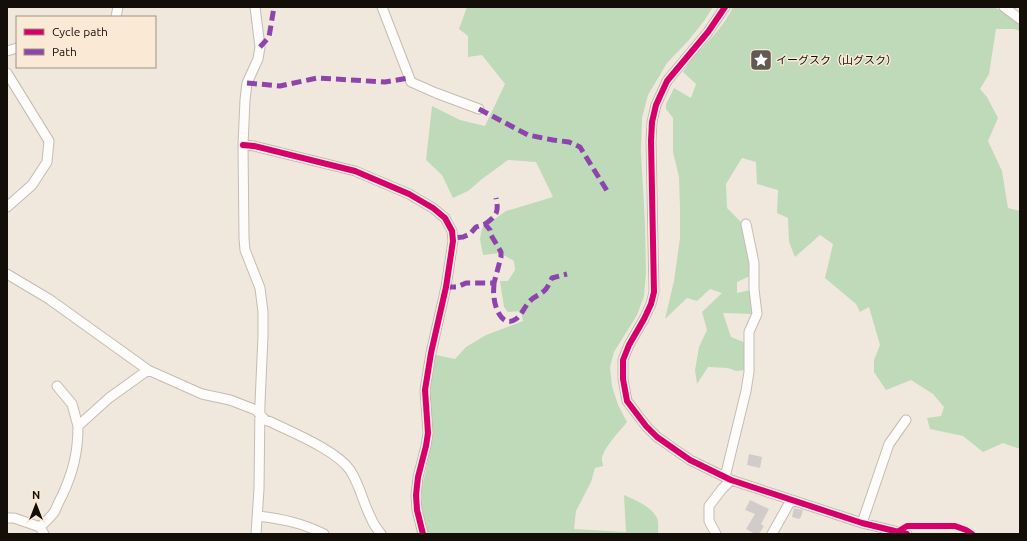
<svg xmlns="http://www.w3.org/2000/svg" width="1027" height="541" viewBox="0 0 1027 541" font-family="Ubuntu,'Noto Sans JP',sans-serif">
  <style>
    .green { fill: #bedab9 }
    .building { fill: #d1cbca }
    .lines { fill: none; stroke-linecap: round; stroke-linejoin: round }
    .minor-casing { stroke: #c3bcb3; stroke-width: 11 }
    .minor { stroke: #fdfcfa; stroke-width: 9 }
    .quiet { stroke: #8e44ad; stroke-width: 5; stroke-dasharray: 10 5; stroke-linecap: butt }
    .cycleway-casing { stroke: #f9e9d5; stroke-width: 8 }
    .cycleway { stroke: #d6006c; stroke-width: 6 }
    .labels { text-anchor: middle; stroke-width: 3; stroke-linejoin: round; paint-order: stroke }
    .poi-label { font-size: 11px; fill: #130e08; stroke: #f9e9d5; text-anchor: start }
  </style>
  <rect width="100%" height="100%" fill="#f1e8dd"/>
  <!-- green -->
  <path class="green" d="M467 7H713L704 21 688 41 667 63 648 95 642 118 641 152 645 223 646 273 644 296 637 315 614 352 610 367 612 386 618 405 627 422C621 430 601 450 602 460 602 462 603 464 603 466L595 468 591 482 576 511 574 529 626 532 624 495C635 500 651 506 657 518 659 522 658 529 658 534H427L422 514V486L426 470 432 439 430 380 436 355 455 359 466 347 486 335 523 321 521 311 508 312 504 307 500 281H508L515 270 514 261 500 253 483 255 480 239 482 228 506 211 553 197 536 162 508 160 482 179 468 191 453 198 442 175 426 160 432 106 460 120 485 126 505 84 482 55 468 57V36L459 29Z
    M733 7H992L998 9 1020 25V31L1014 29H996L989 74 980 89 987 97 998 118 988 141 1002 171 1008 208 1020 211V449L1003 443 983 452 963 436 930 429 927 418 941 416 944 407 933 394 911 380 886 390 874 372V360L880 345 869 307 860 312 856 304 825 278 833 244 820 235 795 257 789 242 788 218 777 213 778 190 757 184 756 162 742 158 726 184 727 208 743 224 752 275 737 282V293L750 290 753 314 723 313 731 337 746 343V370L736 371 728 368 708 367 697 384 695 370 699 347 707 330 702 312 722 293 710 289 697 301 687 298 665 319 674 281 680 238V209L679 177 673 152V118L666 109V104L674 88 691 98 696 84 683 72C686 68 689 63 692 59 706 43 724 27 733 7Z"/>
  <!-- building -->
  <path class="building" d="M749 454 762 457 760 468 747 465Z
    M750 500 769 509 761 524 764 526 759 534H755L746 529 755 514 745 510Z
    M794 508 803 510 801 517 799 519 792 517Z"/>
  <g class="lines">
    <!-- minor casing -->
    <g class="minor-casing">
      <path id="minor" d="M255 7 260 47 258 59 247 83 245 100 243 145 244 238 245 250 260 288 263 312V336L260 403 259 489 256 534
        M382 7 411 82 436 93 479 109
        M725 7 708 32 667 81 656 105 652 122 651 141 654 292 651 304 644 319 629 345 623 360V379L627 401 646 426 657 437 690 460 731 480 862 523 907 534
        M1004 7 1020 19
        M116 17 118 7
        M7 51 17 48
        M7 73 49 141 47 162 32 185 7 207
        M243 145 254 146 355 171 409 194 433 208 445 218 452 231 453 241 446 287 431 353 425 390 428 433 426 446 418 477 416 495 417 510 423 534
        M7 274 49 299 148 370 202 394 230 400 256 410 265 420 271 422C293 433 336 450 350 470 360 485 363 503 371 518 373 524 377 529 381 534
        M57 386 72 404 78 426
        M725 477 746 391 749 372V332L757 314 754 289V263L746 224
        M258 516C283 519 302 523 324 534
        M7 518H14L40 527 44 534
        M862 523 889 444 906 420
        M40 527C45 522 51 517 55 511 57 506 59 501 62 496 73 472 78 453 78 426L109 398 148 370
        M716 534 709 521V506L722 489 731 480
        M772 534 791 500"/>
    </g>
    <!-- minor -->
    <use href="#minor" class="minor"/>
    <!-- quiet -->
    <path class="quiet" d="M260 47 269 37 274 7
      M247 83 280 86 317 78 385 82 409 78
      M479 109 528 135 553 140 569 142 580 147 609 194
      M485 224C497 215 499 213 496 198
      M494 283C494 287 493 292 494 296 494 306 502 329 516 319 522 315 525 305 531 300 535 296 540 295 544 291 547 289 550 282 552 278L567 274
      M446 287H457L466 283H494L501 257V252L491 235 490 230 485 224 476 227 470 234 463 237 452 238"/>
    <!-- cycleway casing -->
    <g class="cycleway-casing">
      <path id="cycleway" d="M725 7 708 32 667 81 656 105 652 122 651 141 654 292 651 304 644 319 629 345 623 360V379L627 401 646 426 657 437 690 460 731 480 862 523 907 534
        M243 145 254 146 355 171 409 194 433 208 445 218 452 231 453 241 446 287 431 353 425 390 428 433 426 446 418 477 416 495 417 510 423 534
        M897 532 907 526H955L966 530 972 534"/>
    </g>
    <!-- cycleway -->
    <use href="#cycleway" class="cycleway"/>
  </g>
  <!-- icons -->
  <defs>
    <g id="sight-square" transform="scale(1.15)"><rect x="-9" y="-9" width="18" height="18" rx="4" fill="#615a53" stroke="#f9e9d5"/><path d="M0-6L1.8-2.2L6-1.7L2.9 1.2L3.7 5.4L0 3.3L-3.7 5.4L-2.9 1.2L-6-1.7L-1.8-2.2Z" fill="#fff"/></g>
  </defs>
  <g fill-rule="evenodd">
    <use href="#sight-square" x="761" y="60"/>
  </g>
  <g class="labels">
    <!-- poi labels -->
    <g class="poi-label">
      <text x="776" y="64">イーグスク（山グスク）</text>
    </g>
  </g>
  <!-- border -->
  <rect width="1027" height="541" fill="none" stroke="#130e08" stroke-width="16"/>
  <!-- legend -->
  <rect x="16" y="16" width="140" height="52" fill="#f9e9d5" stroke="#9d9183"/>
  <rect x="24" y="29" width="20" height="6" fill="#d6006c" stroke="#9d9183"/>
  <text x="52" y="36" font-size="12" fill="#130e08">Cycle path</text>
  <rect x="24" y="49" width="20" height="6" fill="#8e44ad" stroke="#9d9183"/>
  <text x="52" y="56" font-size="12" fill="#130e08">Path</text>
  <!-- north arrow -->
  <g transform="translate(36 505)" stroke="#f9e9d5" stroke-width="3" paint-order="stroke">
  <path d="M0-3L7 15L0 10L-7 15Z" fill="#130e08"/>
  <text y="-6" font-size="11" font-weight="bold" text-anchor="middle" fill="#130e08">N</text>
  </g>
</svg>
